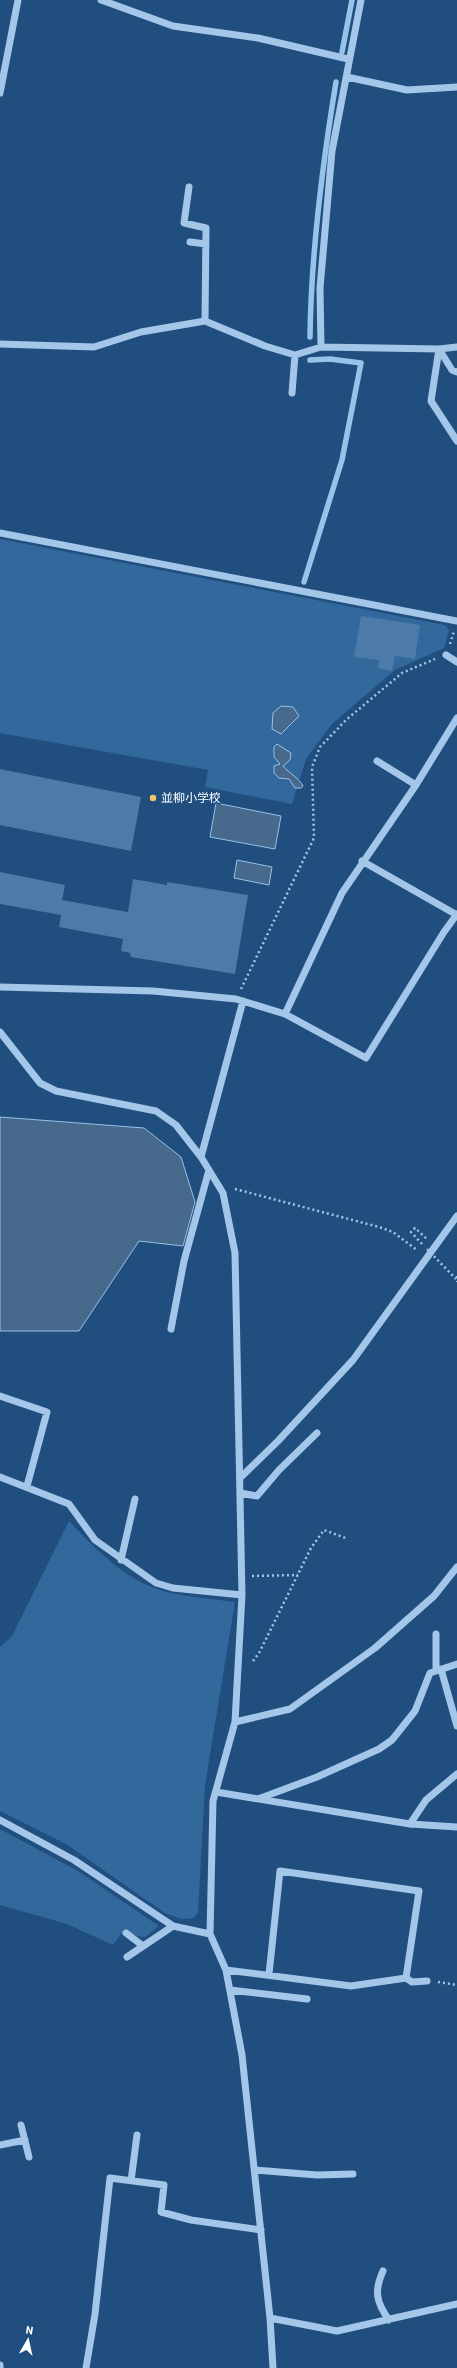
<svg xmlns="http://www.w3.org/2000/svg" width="457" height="2368" viewBox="0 0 457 2368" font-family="Barlow,'Noto Sans JP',sans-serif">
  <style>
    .green { fill: #33689d }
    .water { fill: #46698c; stroke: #97c2e9 }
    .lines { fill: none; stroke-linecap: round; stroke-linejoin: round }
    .stream { stroke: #97c2e9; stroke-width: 5.5 }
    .building { fill: #4c7baa }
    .path { stroke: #a4c6e8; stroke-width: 2.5; stroke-dasharray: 2 3; stroke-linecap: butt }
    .minor { stroke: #a4c6e8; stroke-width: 7 }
    .path-bridge { stroke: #a4c6e8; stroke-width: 2.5; stroke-dasharray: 2 3; stroke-linecap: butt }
    .poi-dot { fill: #f5c464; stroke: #1f4e7f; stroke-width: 1.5 }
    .labels { text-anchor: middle; stroke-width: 3.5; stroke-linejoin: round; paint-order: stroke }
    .poi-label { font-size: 12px; fill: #fff; stroke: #1f4e7f; text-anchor: start }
  </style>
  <rect width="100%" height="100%" fill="#1f4e7f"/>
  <!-- green -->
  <path class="green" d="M0 539 445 625 449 630 444 648 395 670 332 724 306 759 292 804 205 787 208 770 0 733Z
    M69 1521C97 1551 129 1584 171 1593 191 1597 213 1599 235 1602L205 1785 198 1913 194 1918 181 1919 165 1913 66 1844 0 1811V1647L12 1636Z
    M0 1829 78 1871 159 1926 145 1937 136 1936 125 1929 113 1945 67 1924 0 1905Z"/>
  <!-- water -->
  <path class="water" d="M281 706 293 707 299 716 281 734 272 729 273 713Z
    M277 744 291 753 290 760 283 766C289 773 300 779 303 786L301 788H295L289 779 279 778 274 773V766L280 764 274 757V747Z
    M216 803 281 816 275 849 210 837Z
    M237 860 272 867 269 885 234 878Z
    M0 1117 144 1128 181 1157 195 1202 183 1246 139 1241 79 1331H0Z"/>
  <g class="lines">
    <!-- stream -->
    <path class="stream" d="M342 52 352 0
      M310 337C311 252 322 167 336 82
      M304 582 342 460 361 363 330 359 310 360"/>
  </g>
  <!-- building -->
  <path class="building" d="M361 616 420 625 415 659 395 656 392 671 378 668 379 660 354 657Z
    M0 769 141 797 131 851 0 825Z
    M0 872 65 885 62 900 128 912 133 879 167 885V882L248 895 235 974 131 957 130 953 121 951 123 939 59 927 61 915 0 904Z"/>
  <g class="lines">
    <!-- path -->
    <path class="path" d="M450 644 454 631
      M241 989 314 838 312 767 320 747 346 720 402 673 435 659
      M235 1189 379 1227 393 1232 418 1251
      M422 1244 411 1232 415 1228 427 1239
      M457 1276V1282
      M252 1576 298 1575
      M253 1661 259 1653 311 1548 324 1530 348 1539
      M438 1982 457 1985"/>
    <!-- minor -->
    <path class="minor" d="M101 0 173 26 258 38 348 59
      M347 77 407 90 457 87
      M0 93 18 0
      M189 187 184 223 206 228 205 321
      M190 242 206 244
      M0 344 94 347 141 332 205 321 265 346 295 355 321 347 439 349 457 347
      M321 347 320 288 332 151 361 0
      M439 349 431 401 457 441
      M439 349 452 370 457 372
      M292 393 295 355
      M0 533 457 621
      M446 655 457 662
      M377 761 416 785
      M362 861 457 915
      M0 987 153 991 236 999 285 1014 366 1058 444 932 457 914
      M285 1014 342 893 416 785 457 718
      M0 1032 40 1083 56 1091 156 1111 176 1125 201 1157 223 1193 235 1253 242 1595 235 1722 213 1801 210 1934 226 1970 242 2055 270 2318 273 2368
      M201 1157 243 1001
      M171 1329 184 1261 209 1170
      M0 1396 47 1412 27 1486
      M0 1477 69 1504 95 1540 156 1583 173 1588 242 1595
      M240 1478 278 1441 353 1360 457 1216
      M240 1493 257 1496 279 1470 317 1433
      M121 1560 135 1499
      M441 1669 457 1726
      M436 1671V1634
      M235 1722 290 1709 375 1648 434 1596 457 1567
      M216 1792 410 1824 457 1827
      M258 1799 317 1777 379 1749 392 1740 415 1711 430 1673 457 1664
      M0 1820 74 1860 173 1926 210 1934
      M410 1824 426 1800 457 1774
      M126 1933 143 1946
      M127 1957 173 1926
      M226 1970 351 1986 406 1978 419 1891 280 1871 269 1974
      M406 1978 412 1982 427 1981
      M230 1990 307 1999
      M21 2125 29 2157
      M0 2145 25 2140
      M255 2170 317 2175 353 2174
      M131 2181 137 2135
      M383 2271C374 2291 376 2302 389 2320
      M270 2318 337 2331 457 2304
      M0 2365V2368
      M86 2368 95 2314 110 2178 164 2185 161 2212 191 2220 261 2230"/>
    <!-- path-bridge -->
    <path class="path-bridge" d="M427 1249 456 1279"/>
  </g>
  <!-- markers -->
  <circle class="poi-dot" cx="153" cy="798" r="4"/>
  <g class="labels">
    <!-- poi labels -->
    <g class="poi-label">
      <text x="161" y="802">並柳小学校</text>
    </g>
  </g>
  <!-- north arrow -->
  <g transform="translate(28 2340) rotate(9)" stroke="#1f4e7f" stroke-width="3" paint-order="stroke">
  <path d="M0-3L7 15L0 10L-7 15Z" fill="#ffffff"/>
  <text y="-6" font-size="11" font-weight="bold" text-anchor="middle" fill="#ffffff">N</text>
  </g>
</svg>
